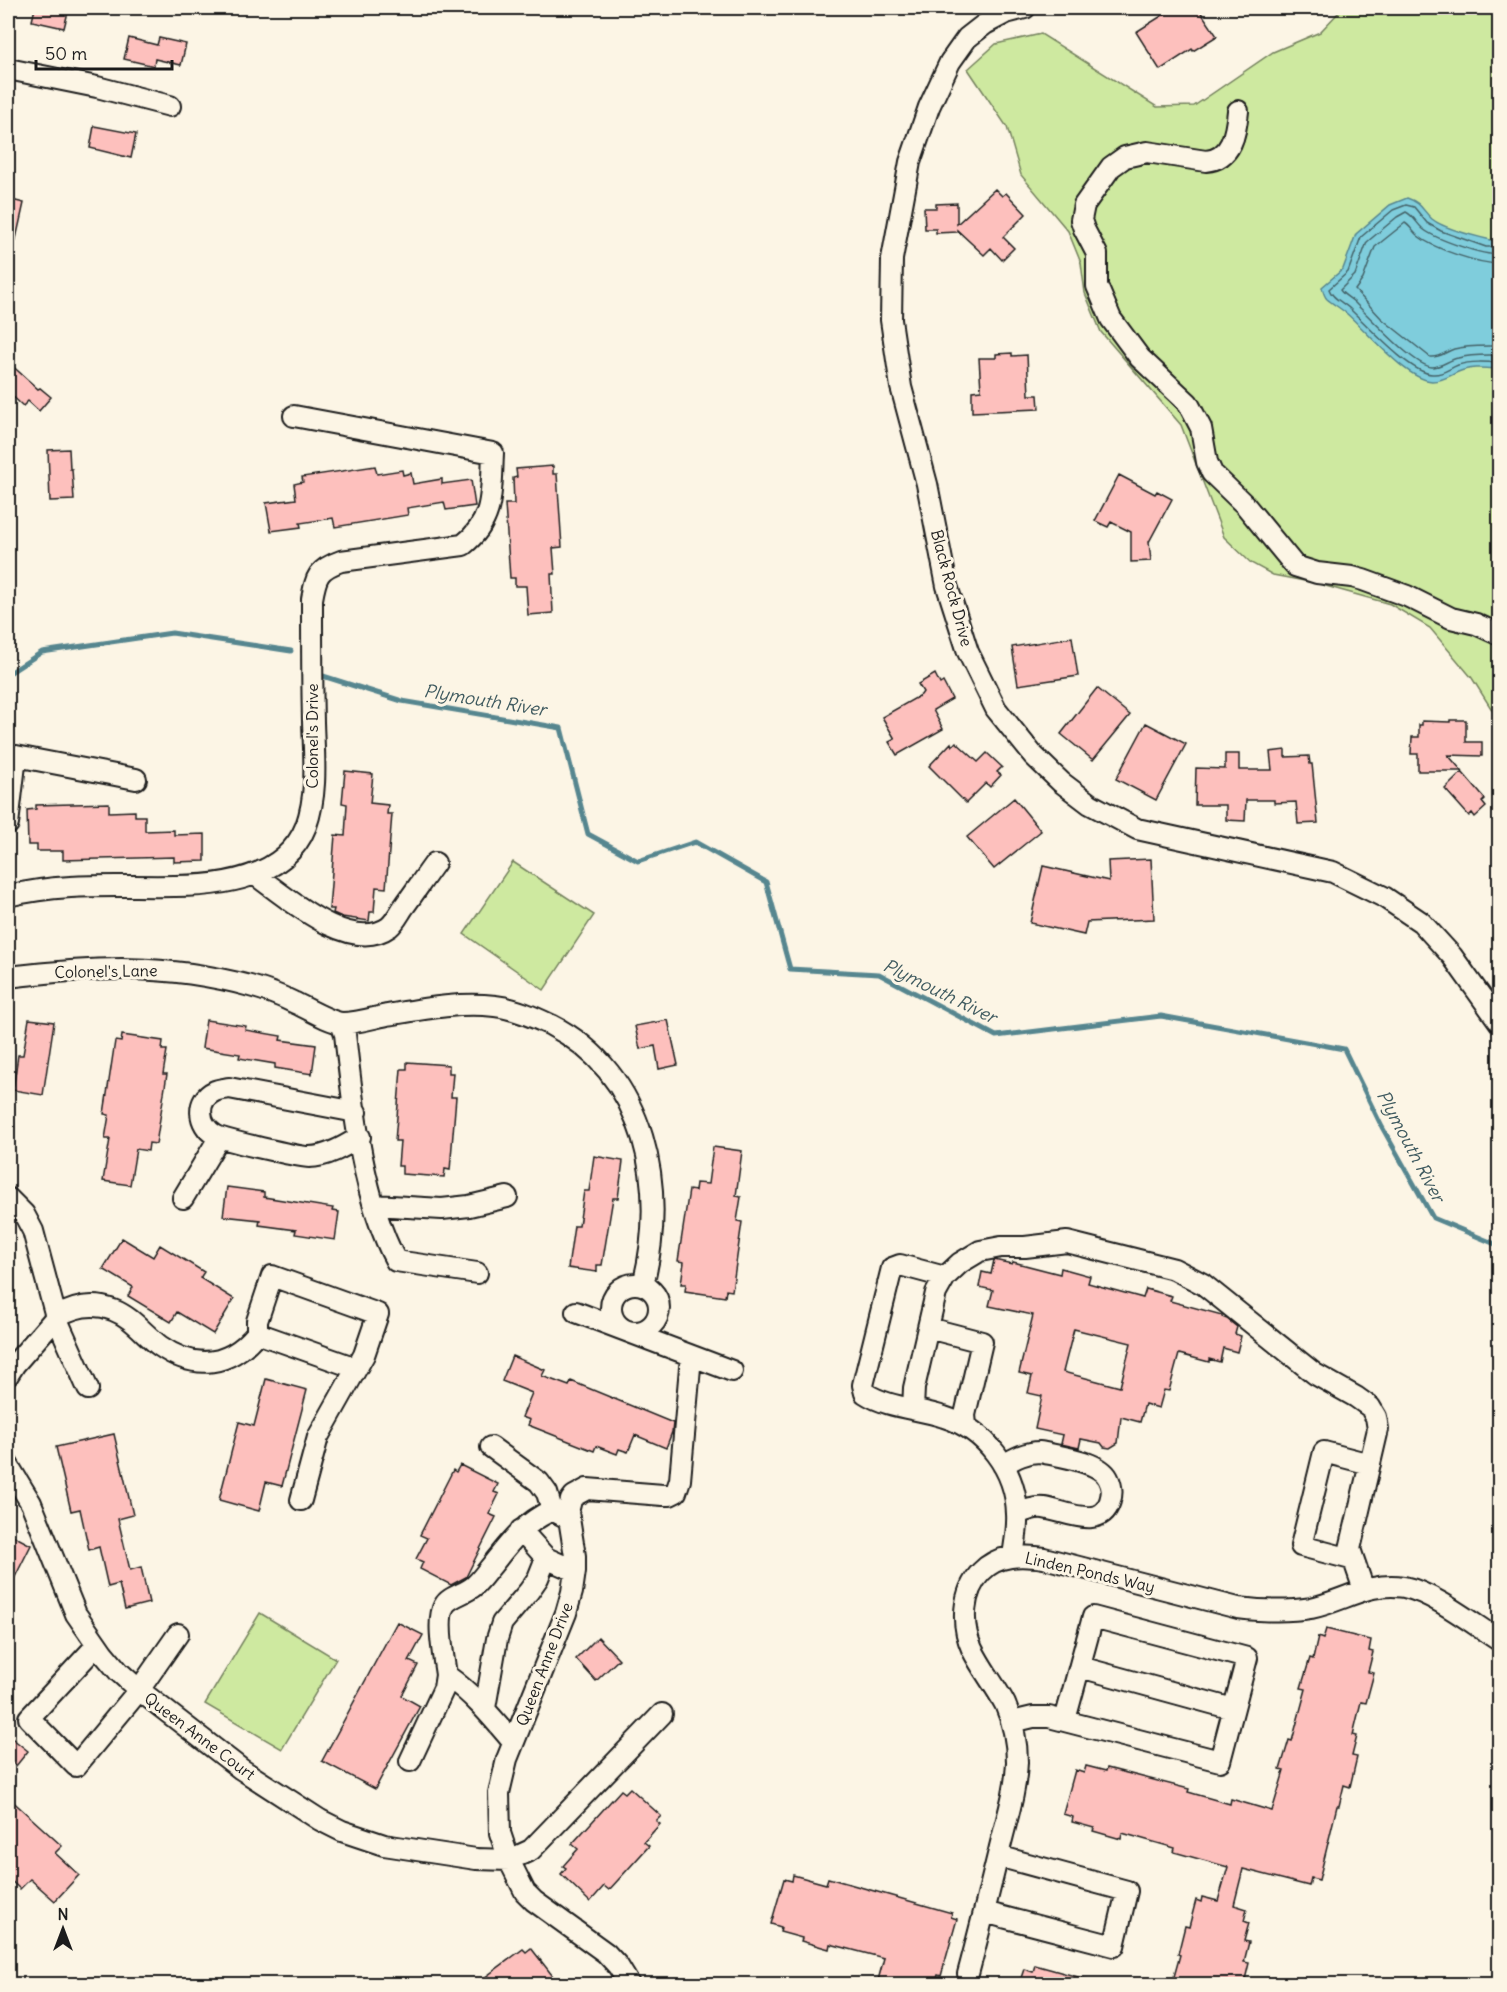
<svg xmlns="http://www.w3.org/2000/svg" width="1507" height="1992" font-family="Delius,sans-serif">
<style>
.green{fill:#cee9a0;stroke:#75825e;stroke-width:1.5}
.water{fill:#7fcddc;stroke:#57868f;stroke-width:1.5}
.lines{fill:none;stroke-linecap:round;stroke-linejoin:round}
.shore{stroke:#446369;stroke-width:1.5}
.stream{stroke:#57868f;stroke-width:5}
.building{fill:#fdc0bd;stroke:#1c1c1c;stroke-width:1.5;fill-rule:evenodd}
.minor-casing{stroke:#1c1c1c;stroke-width:24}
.minor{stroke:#fcf5e5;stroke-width:20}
.labels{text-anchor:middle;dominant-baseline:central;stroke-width:6;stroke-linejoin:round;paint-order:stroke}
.street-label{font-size:16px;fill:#1c1c1c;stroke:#fcf5e5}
.water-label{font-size:18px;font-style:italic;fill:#3f5a5f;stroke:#fcf5e5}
</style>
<rect width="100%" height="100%" fill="#fcf5e5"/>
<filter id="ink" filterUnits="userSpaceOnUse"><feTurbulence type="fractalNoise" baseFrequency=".0167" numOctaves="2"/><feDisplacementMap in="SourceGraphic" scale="12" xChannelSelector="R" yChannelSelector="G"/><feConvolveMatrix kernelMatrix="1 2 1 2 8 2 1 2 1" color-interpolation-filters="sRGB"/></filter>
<g filter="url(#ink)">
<path class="green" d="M1340 8H1499V721L1472 678 1430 628 1390 604 1315 583 1273 575 1251 563 1224 537 1181 425 1101 332 1085 293 1081 263 1068 231 1021 175 1007 127 968 69 996 44 1041 34 1157 107 1194 106 1273 52 1320 32 1340 11Z
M513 862 594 915 544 990 464 934Z
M260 1613 336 1659 282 1749 205 1704Z"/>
<path class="water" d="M1407 198C1422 203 1422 210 1432 219 1445 230 1483 238 1499 242V369C1486 368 1471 366 1458 372 1449 376 1443 381 1432 381 1406 380 1366 330 1346 313 1340 308 1333 304 1327 299 1324 296 1323 291 1322 287L1343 269 1356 234 1390 205Z"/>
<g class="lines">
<path class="shore" d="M1500 247H1486L1441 231 1427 223 1414 207 1406 205 1393 210 1361 237 1348 272 1329 289C1332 299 1345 303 1352 311 1368 326 1410 373 1432 374 1442 375 1448 369 1458 365 1471 361 1486 362 1500 363
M1500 255C1482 255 1437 240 1423 229 1416 223 1414 216 1406 212L1397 217 1367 242 1355 275 1340 290C1344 296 1352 299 1357 305 1371 318 1414 366 1432 367 1442 367 1448 360 1458 358 1472 354 1485 355 1500 355
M1500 264C1479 264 1434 249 1418 236 1413 232 1410 226 1405 223L1375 247 1363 279 1355 290 1382 319 1430 357C1440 358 1445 352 1454 349 1469 345 1484 346 1500 346"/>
<path class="stream" d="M8 674 42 652 172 633 291 651
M323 676 402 701 561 728 588 834 638 861 695 842 766 882 790 969 879 974 996 1036 1161 1016 1344 1049 1382 1127 1433 1218 1500 1246"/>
</g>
<path class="building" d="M35 8H69L64 28 32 21Z
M1174 8H1198L1217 36 1193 51 1192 49 1160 70 1136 32Z
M129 38 157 45 159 38 186 44 181 65 155 59 154 66 124 59Z
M94 126 136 134 131 158 90 148Z
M995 189 1002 196 1006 193 1026 214 1003 237 1014 248 1002 260 991 248 984 255 957 230V232L936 233V229H925L924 208H936V204L957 203V224Z
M8 199 24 203 14 248 8 247Z
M1012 353V356L1027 355 1029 395H1038L1039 409 972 412V391L981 390 979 358H996V354Z
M8 362 38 389 40 388 51 397 39 411 28 401 23 406 8 392Z
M69 449 70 469H72L74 500 50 501 48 450Z
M375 466 377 474 402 470 403 475 411 473 413 484 442 479V484L471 480 475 506 446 510 444 502 407 508 408 515 335 527 333 518 300 523 301 527 271 531 266 503 296 499 294 484 303 482 302 477Z
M553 466V474H557L562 547 553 548 555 574H551L553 613 528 615 526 586H515V578H510L505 504H514L513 478 517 477 516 469Z
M1119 475 1155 494 1157 491 1172 499 1149 542 1151 561 1131 562V532L1111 522 1108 527 1095 521Z
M1072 637 1078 676 1018 685 1012 647Z
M935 674 940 684 943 682 952 699 933 710 943 729 897 755 889 742 895 739 882 717 921 695 923 692 918 684Z
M1097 688 1130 715 1093 760 1061 734Z
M1450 720H1466V742H1482V756L1448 755 1462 771H1418V754H1411L1412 737H1419V725H1422V721L1450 722Z
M1146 723 1186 744 1156 800 1116 779Z
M956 742 978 762 987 753 1002 767 997 772 1001 775 990 787 986 783 966 803 929 766 951 743 952 746Z
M1285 750V757L1309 756 1310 764H1312L1318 823 1298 824 1296 802 1274 803V800H1246L1245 821 1226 820V805H1195L1196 768 1225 769V754H1239V770H1272L1270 752Z
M345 771 373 774 370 803 388 805 387 814H392L386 888 376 887 374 912H370L369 921 342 917 333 913 334 909H329L335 835 345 836 347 804 342 803Z
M1462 772 1485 799 1482 802 1486 807 1475 817 1472 813 1469 816 1445 789Z
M1014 798 1041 831 994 869 967 837Z
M109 803V812L135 811V816H145V831L174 830V835L205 834V861L174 862V857L63 860V851H37V845H28L27 810 36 809V805Z
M1151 859 1154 919 1087 922 1084 935 1030 923 1043 866 1109 881 1108 861Z
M29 1019 54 1022 43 1095 13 1090 18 1055H23Z
M206 1020 246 1026 245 1030 281 1036 280 1040 316 1045 312 1074 275 1068V1064L239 1058 240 1054 202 1048Z
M668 1020 678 1065 659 1069 655 1046 640 1049 635 1026Z
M122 1035 163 1041 162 1050H167L163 1074H167L156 1144 149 1143 148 1151 136 1149 130 1185 103 1181 110 1139H105L109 1115 104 1114 115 1041 121 1042Z
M407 1062 449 1065V1073H453L451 1097H456L450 1170 445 1169 444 1177 402 1174V1166H398L400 1141H395L401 1069H407Z
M713 1147 742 1151 736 1196 741 1197 737 1221 742 1222 732 1291 726 1290 725 1297 685 1291 686 1284H681L684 1262 678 1261 689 1190 695 1191 696 1183 708 1184Z
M594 1156 623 1161 618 1198H613L602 1265H597V1272L568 1268 574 1226H579L584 1191H589Z
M227 1187 264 1192V1197L333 1208 332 1211 339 1212 335 1240 295 1234 296 1230 259 1225 260 1220 223 1216Z
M122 1238 153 1257 160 1245 204 1272 200 1278 234 1299 213 1334 177 1312 171 1322 128 1296 133 1287 103 1269Z
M994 1260 1012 1264 1013 1262 1060 1274 1061 1268 1090 1276 1088 1283 1143 1298 1146 1289 1172 1296 1170 1301 1222 1315V1317L1227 1319 1237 1327 1235 1334 1241 1336 1237 1352 1223 1348 1220 1362 1209 1359V1362L1179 1354 1169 1391 1164 1390 1159 1408 1145 1404 1140 1422 1121 1417 1118 1443 1110 1448 1104 1447 1101 1443 1081 1439 1079 1448 1061 1444 1063 1435 1035 1429 1042 1396 1028 1393 1032 1376 1019 1373 1033 1315 989 1306 993 1290 979 1287 982 1272 991 1274ZM1074 1329 1131 1343 1120 1387 1063 1372Z
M512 1356 545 1370 542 1376 569 1386 571 1381 673 1423 672 1432 666 1448 635 1435 628 1452 619 1449 617 1454 596 1446 594 1451 528 1425 530 1420 522 1417 532 1393 502 1381Z
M266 1379 307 1390 282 1486 266 1482 259 1511 219 1500 239 1422 254 1426Z
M114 1434 133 1515 118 1519 130 1570 141 1567 149 1603 125 1609 119 1584 108 1587 99 1547 89 1550 80 1509 71 1511 56 1447Z
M460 1465 498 1484 494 1492 499 1494 489 1514 496 1517 466 1577 451 1585 420 1569 423 1562 416 1559 427 1538 420 1535 453 1470 456 1472Z
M8 1533 31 1545 8 1591Z
M397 1622 423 1635 409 1661 418 1665 402 1696 420 1706 375 1789 322 1761Z
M1326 1629 1371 1640 1369 1651 1373 1652 1368 1672 1374 1673 1366 1703 1361 1702 1353 1735 1357 1736 1352 1756 1357 1757 1350 1787 1344 1785 1339 1806H1337L1319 1880 1311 1878 1309 1886 1243 1869 1234 1905 1247 1909 1244 1921 1249 1923 1244 1941 1249 1942 1244 1962 1249 1963 1244 1984H1172L1180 1955 1178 1954 1185 1926 1189 1927 1196 1900 1201 1902 1202 1897 1218 1901 1228 1867 1174 1852 1175 1848 1122 1833 1121 1839 1093 1831 1094 1828 1072 1822 1073 1817 1063 1814 1075 1770 1084 1773 1086 1766 1106 1771 1107 1768 1189 1789 1188 1792 1230 1804 1231 1799 1272 1811 1284 1771 1280 1770 1289 1740 1292 1741 1306 1689 1301 1688 1310 1658 1313 1659 1318 1637 1323 1639Z
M598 1637 619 1659 596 1681 576 1659Z
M8 1735 28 1751 16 1766 8 1759Z
M630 1788 661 1816 656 1821 660 1824 644 1842 649 1846 609 1890 604 1886 590 1902 561 1874 566 1868 563 1866 578 1849 572 1844 621 1790 625 1793Z
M8 1797 62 1846 55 1853 79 1875 55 1901 30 1879 20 1889 8 1878Z
M793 1875 826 1884 828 1878 952 1913 951 1917 957 1919 941 1976 938 1975 935 1984H877L884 1958 830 1944 829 1949 801 1941 802 1938 780 1932 781 1927 771 1924 784 1879 792 1881Z
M531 1948 559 1984H476L523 1949 526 1952Z
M1035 1965 1089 1980 1088 1984H1019L1024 1969 1033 1972Z"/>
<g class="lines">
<defs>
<path id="minor" d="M1025 8 1006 13 985 24 967 38 950 62 929 107 910 162 892 259 891 320 901 387 927 484 947 586 968 652 996 709 1033 755 1061 782 1090 804 1137 829 1333 872 1384 897 1421 922 1452 956 1500 1023
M8 69 97 87 170 106
M1238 111C1236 132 1232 159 1206 161L1147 152 1125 157 1111 167 1084 205 1081 220 1084 229 1097 254V286L1111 319 1140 358 1188 403 1201 428 1207 462 1212 473 1245 505 1295 566 1317 573 1352 577 1363 580 1407 596 1451 618 1476 624 1500 635
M8 824 16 756 136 779
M254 874C285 896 350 955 389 927 395 922 399 914 403 908 414 893 424 878 435 863
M8 896C62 882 119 887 175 886 223 886 286 878 306 826 318 793 314 756 313 722 312 681 312 640 312 599 316 576 318 569 341 561L463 545C495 520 491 491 493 453L294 416
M8 977C94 967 165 963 250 986 265 990 279 995 293 1002 305 1007 329 1022 342 1023 357 1023 373 1018 387 1015 423 1009 458 1002 495 1006 514 1008 534 1017 551 1025 647 1074 668 1189 643 1285
M341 1023 345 1034C353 1105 362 1198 396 1261L477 1273
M356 1112 229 1088C225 1089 219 1089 215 1091 195 1100 198 1125 215 1135 222 1140 299 1157 309 1157 327 1157 345 1146 360 1137
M8 1198 24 1214 33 1231 56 1317C73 1307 93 1302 113 1310 132 1317 144 1334 160 1346 196 1371 230 1366 257 1333
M183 1198 219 1138
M374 1205 442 1209 469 1206 507 1197
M945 1277 900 1265 892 1268 863 1385 865 1393C888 1408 918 1408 944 1417 986 1430 1016 1470 1017 1514 1018 1528 1015 1542 1013 1556
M611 1308a24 24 0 1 1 48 0a24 24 0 1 1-48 0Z
M576 1312 732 1371
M928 1328 982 1342 965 1415 966 1425
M257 1333V1321L272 1276 378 1314 364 1355 318 1437 301 1500
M257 1333 356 1368
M8 1375 15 1364 56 1317 88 1389
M913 1409 914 1388 936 1293 945 1277 960 1263 980 1251 1001 1247H1025L1067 1242 1174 1269 1203 1284 1315 1374 1356 1397 1370 1407 1376 1417 1378 1429 1350 1549 1364 1590
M491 1447 539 1482 547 1493 552 1510
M8 1465 31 1503 76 1614 103 1653 119 1672 139 1690 241 1769 320 1820 342 1831 384 1845 476 1859 509 1860 531 1850 662 1714
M1003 1465C1015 1458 1026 1452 1040 1452 1058 1456 1099 1461 1108 1478 1112 1486 1113 1492 1110 1501 1101 1531 1065 1511 1044 1508 1034 1507 1027 1510 1018 1514
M521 1530 546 1558 575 1571
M1351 1559 1301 1546 1324 1452 1370 1464
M97 1645 29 1718 76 1766 139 1690 178 1634
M1080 1667 1233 1709
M485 1708 497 1639 502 1623 529 1591 538 1578 546 1558
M1012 1722 1033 1717H1049L1220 1761 1247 1658 1093 1617 1065 1720
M513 1742C492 1717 473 1694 446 1675 444 1659 436 1621 444 1606 449 1596 465 1594 474 1586 481 1580 486 1572 492 1565 511 1541 524 1523 552 1510L569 1519
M410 1761 444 1688 446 1675
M984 1912 1114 1946 1127 1891 998 1856
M968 1974C979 1933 989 1892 999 1851 1006 1821 1016 1792 1017 1762 1017 1742 1013 1722 1005 1704 995 1685 981 1668 972 1649 961 1625 962 1592 981 1572 998 1554 1021 1555 1044 1558L1238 1608C1262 1611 1287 1612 1311 1608 1344 1601 1370 1581 1404 1587 1434 1593 1473 1624 1500 1641
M629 1984 618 1966 606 1953 534 1901 525 1892 509 1860 500 1833 499 1793 507 1759 566 1613 572 1592 575 1571V1556L568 1512 571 1500 574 1496 587 1489 663 1495H670L676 1492 680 1480 691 1356"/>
</defs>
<use href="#minor" class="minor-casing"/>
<use href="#minor" class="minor"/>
</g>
</g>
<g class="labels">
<g class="street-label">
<text transform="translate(952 588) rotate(75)">Black Rock Drive</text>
<text transform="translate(312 736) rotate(-90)">Colonel's Drive</text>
<text transform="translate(106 971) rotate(-1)">Colonel's Lane</text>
<text transform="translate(1090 1572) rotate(13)">Linden Ponds Way</text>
<text transform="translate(544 1664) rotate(-69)">Queen Anne Drive</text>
<text transform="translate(200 1736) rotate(37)">Queen Anne Court</text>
</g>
<g class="water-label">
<text transform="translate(485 700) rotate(9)">Plymouth River</text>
<text transform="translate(940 991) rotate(26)">Plymouth River</text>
<text transform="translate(1411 1146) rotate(62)">Plymouth River</text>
</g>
</g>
<rect width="1507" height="1992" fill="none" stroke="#fcf5e5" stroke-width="30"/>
<rect x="15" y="15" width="1477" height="1962" fill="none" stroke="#1c1c1c" stroke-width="2" filter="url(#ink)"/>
<g transform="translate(63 1929)" stroke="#fcf5e5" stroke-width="4.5" paint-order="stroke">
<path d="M0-4.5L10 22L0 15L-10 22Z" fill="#1c1c1c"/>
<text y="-9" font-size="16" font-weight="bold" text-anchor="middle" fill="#1c1c1c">N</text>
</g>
<path d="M36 60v9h136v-9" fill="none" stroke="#1c1c1c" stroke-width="3"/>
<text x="45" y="60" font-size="18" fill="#1c1c1c" stroke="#fcf5e5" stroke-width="4.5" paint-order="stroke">50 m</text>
</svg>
